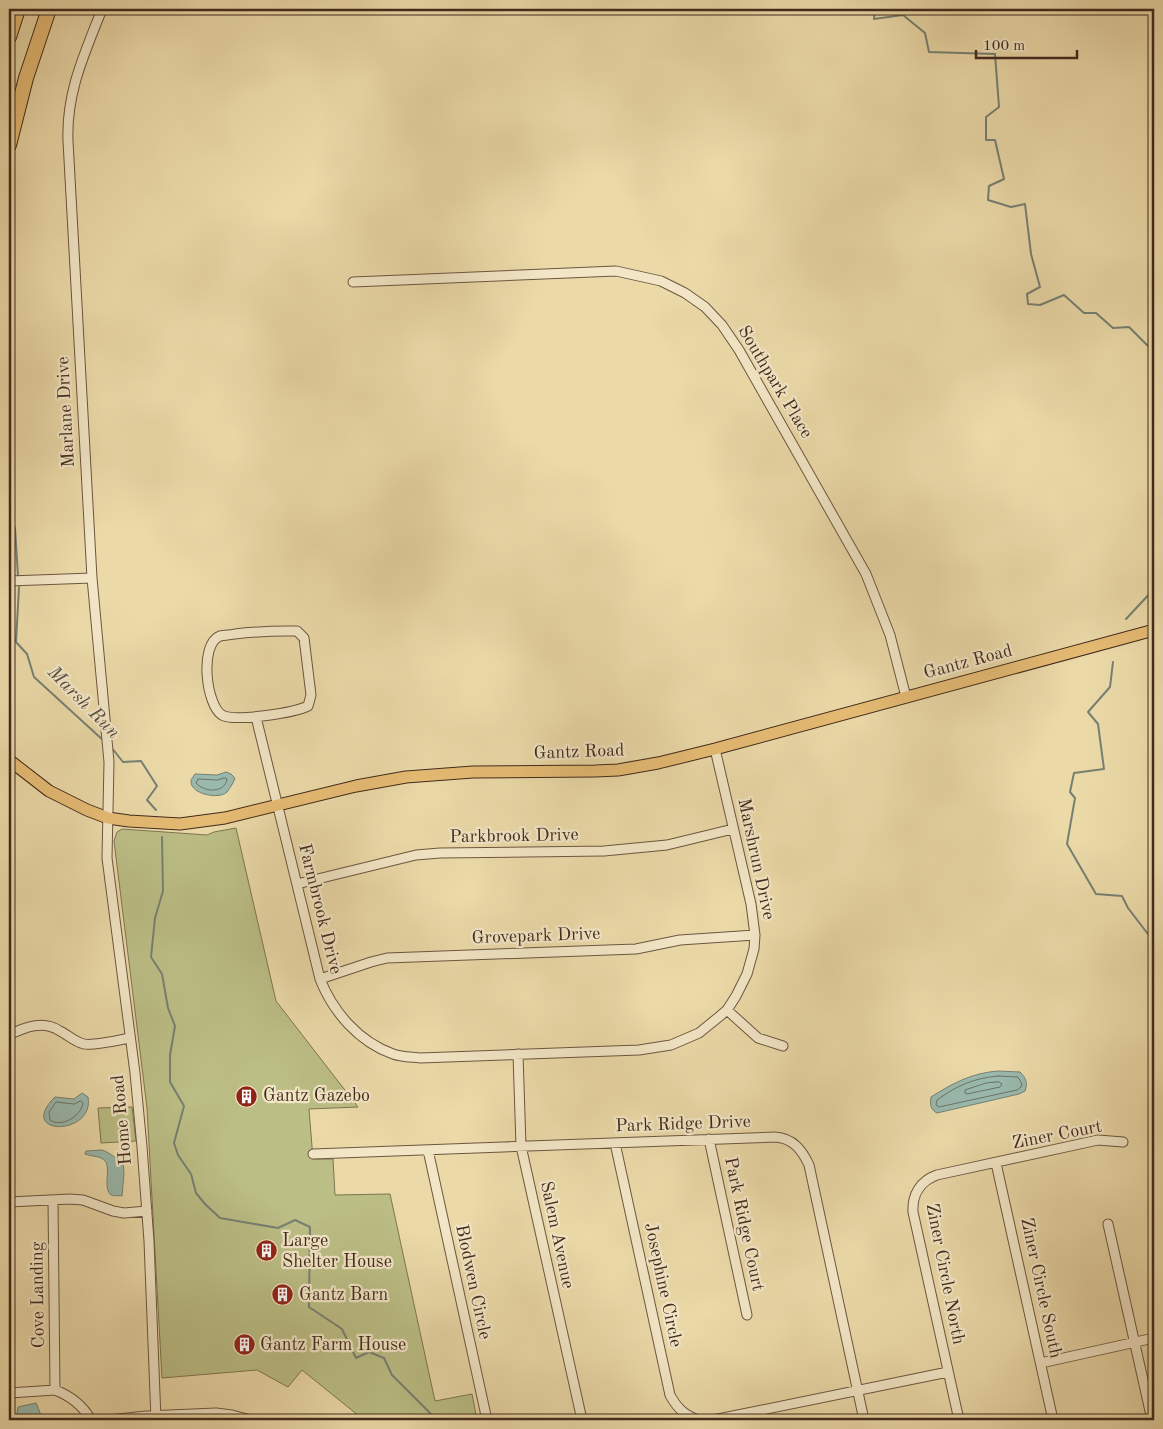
<svg xmlns="http://www.w3.org/2000/svg" width="1163" height="1429" font-family="'Old Standard TT',serif">
<style>
.green{fill:#bbbe85;stroke:#7e7451}
.water{fill:#99b9ad;stroke:#768073}
.lines{fill:none;stroke-linecap:round;stroke-linejoin:round}
.shore{stroke:#6d7265;stroke-width:1}
.stream{stroke:#768073;stroke-width:2}
.minor-casing{stroke:#6c5640;stroke-width:11}
.major-casing{stroke:#412a1d;stroke-width:13}
.highway-casing{stroke:#412a1d;stroke-width:16}
.minor{stroke:#f2e6c6;stroke-width:9}
.major{stroke:#e6bc74;stroke-width:11}
.highway{stroke:#e6bc74;stroke-width:14}
.labels{text-anchor:middle;dominant-baseline:central;stroke-width:4.5;stroke-linejoin:round;paint-order:stroke}
.street-label{font-size:18px;fill:#412a1d;stroke:#f2e6c6}
.poi-label{font-size:18px;fill:#412a1d;stroke:#f2e6c6;text-anchor:start}
.water-label{font-size:19px;font-style:italic;fill:#574e41;stroke:#f2e6c6}
</style>
<rect width="100%" height="100%" fill="#ebd9a8"/>
<filter id="stains"><feTurbulence type="fractalNoise" baseFrequency=".004" numOctaves="4"/><feColorMatrix values="0 0 0 0 .2 0 0 0 0 .09 0 0 0 0 .02 0 0 0 .5 -.17"/></filter>
<radialGradient id="worn" r=".72"><stop offset=".6" stop-color="#630" stop-opacity="0"/><stop offset="1" stop-color="#630" stop-opacity=".3"/></radialGradient>
<path class="green" d="M236 828 276 1001 358 1107 309 1109 313 1159H333L335 1195 390 1194 435 1401 472 1394 477 1420H364L302 1370 288 1387 257 1370 162 1378 147 1108 114 841 117 832 122 829 207 835 214 832Z
M132 1107 136 1141 101 1143 98 1108Z"/>
<path class="water" d="M226 772 231 774 235 778C234 782 230 788 227 792 220 799 198 795 193 787 191 785 191 782 191 780L195 774 217 775Z
M998 1071 1020 1072C1026 1078 1028 1083 1025 1091L1019 1094 937 1113C930 1109 930 1105 931 1097 953 1083 972 1073 998 1071Z
M82 1093 88 1097C95 1137 15 1136 55 1097L74 1099Z
M102 1150C111 1153 116 1159 123 1163L124 1173 122 1196C118 1195 113 1197 110 1194 102 1185 114 1163 101 1158 97 1156 90 1156 85 1154L86 1151Z
M36 1403 43 1420H16L18 1407Z"/>
<g class="lines">
<path class="shore" d="M225 778 227 779C225 793 205 793 196 783L198 779 217 780Z
M998 1076 1018 1077 1022 1084 1021 1087 1017 1090 939 1107 936 1105 937 1100C956 1086 974 1078 998 1076Z
M999 1082 1002 1084 1000 1087 967 1094 965 1093V1090L986 1083Z
M81 1101 83 1103C81 1116 62 1128 50 1120L49 1112 56 1102 74 1104Z"/>
<path class="stream" d="M875 9 874 19 903 15 925 33 929 52 995 54 999 107 986 117V140H995L1004 179 989 186 988 200 1011 207 1025 204 1031 254 1040 287 1027 294 1028 304 1040 305 1064 295 1084 313H1096L1113 328 1129 327 1154 352
M1154 510 1149 529 1154 538
M9 513 15 528 18 576
M19 587 16 642 27 654 34 677 104 741
M1126 619 1154 589
M1113 662 1110 687 1088 712 1098 724 1104 769 1074 773 1070 792 1075 798 1067 844 1096 894 1122 896 1128 908 1151 938 1154 937
M111 747 123 762 141 761 157 786 147 800 156 810
M162 837 163 891 155 918 151 957 162 974 168 1008 175 1026 170 1055V1082L184 1106 174 1143 178 1155 191 1174 196 1193 205 1204 220 1218 278 1228 295 1220 310 1227 309 1307 342 1329 356 1358 369 1352 384 1358 392 1375 431 1414V1420"/>
<defs>
<path id="minor" d="M102 9C85 53 66 92 68 141L92 578 109 762 107 858 135 1073 142 1147 149 1241 156 1420
M353 282 616 271 661 281 685 293 705 307 722 325 739 350 866 574 890 635 906 697
M9 581 92 578
M288 631H297L304 638 311 695 308 706C294 713 234 722 222 715 206 705 199 644 220 636 225 635 231 635 235 634 253 632 271 631 288 631Z
M256 717 320 979C333 1012 359 1042 393 1054 401 1057 412 1057 420 1058L639 1050 671 1045 699 1033 720 1016 727 1010 736 996 747 974 754 949 755 935 751 904 715 749
M297 884 416 855 440 853 604 851 667 845 733 829
M320 979 371 962 387 958 636 949 680 940 755 935
M727 1010 758 1038 783 1046
M9 1035C25 1027 43 1020 60 1031 68 1035 75 1042 84 1044 93 1046 119 1040 130 1038
M518 1054 521 1146 582 1420
M709 1139 747 1315
M615 1143 670 1395C677 1408 685 1416 699 1420
M428 1150 487 1420
M313 1154 775 1137C793 1138 802 1150 809 1165L864 1420
M996 1163 1053 1420
M53 1200 55 1390
M9 1202 70 1199 83 1200 113 1211 124 1213 147 1211
M1108 1224 1152 1420
M1041 1363 1154 1338
M9 1393 55 1390C71 1396 83 1406 91 1420
M109 1420 146 1416 216 1413 232 1415 251 1420
M287 1420H292
M713 1420 948 1372
M959 1420 913 1212C912 1195 920 1181 937 1175L1098 1140 1123 1142"/>
<path id="major" d="M9 760 49 791 87 810 108 818 129 821 180 824 225 818 356 786 406 777 473 772 595 771 618 770 658 763 715 749 1154 630"/>
<path id="highway" d="M9 37 18 9
M9 145 26 78 49 9"/>
</defs>
<use href="#minor" class="minor-casing"/>
<use href="#major" class="major-casing"/>
<use href="#highway" class="highway-casing"/>
<use href="#minor" class="minor"/>
<use href="#major" class="major"/>
<use href="#highway" class="highway"/>
</g>
<defs>
<symbol id="building-disc" viewBox="-11 -11 22 22"><circle r="9.5" fill="#8f2418" stroke="#f2e6c6"/><path d="M-4-6H4V6H1V3H-1V6H-4ZM-2.5-4.3h1.7v1.8h-1.7ZM.8-4.3h1.7v1.8H.8ZM-2.5-1h1.7V.8h-1.7ZM.8-1h1.7V.8H.8Z" fill="#fff"/></symbol>
</defs>
<g fill-rule="evenodd">
<use href="#building-disc" x="234" y="1084" width="25" height="25"/>
<use href="#building-disc" x="254" y="1238" width="25" height="25"/>
<use href="#building-disc" x="270" y="1282" width="25" height="25"/>
<use href="#building-disc" x="232" y="1332" width="25" height="25"/>
</g>
<g class="labels">
<g class="street-label">
<text transform="translate(775 382) rotate(59)">Southpark Place</text>
<text transform="translate(66 412) rotate(-93)">Marlane Drive</text>
<text transform="translate(968 662) rotate(-15)">Gantz Road</text>
<text transform="translate(579 752) rotate(-2)">Gantz Road</text>
<text transform="translate(514 836) rotate(-1)">Parkbrook Drive</text>
<text transform="translate(756 859) rotate(78)">Marshrun Drive</text>
<text transform="translate(320 909) rotate(76)">Farmbrook Drive</text>
<text transform="translate(536 936) rotate(-2)">Grovepark Drive</text>
<text transform="translate(122 1120) rotate(-95)">Home Road</text>
<text transform="translate(683 1124) rotate(-2)">Park Ridge Drive</text>
<text transform="translate(1057 1135) rotate(-11)">Ziner Court</text>
<text transform="translate(744 1224) rotate(78)">Park Ridge Court</text>
<text transform="translate(557 1235) rotate(78)">Salem Avenue</text>
<text transform="translate(945 1274) rotate(79)">Ziner Circle North</text>
<text transform="translate(473 1282) rotate(78)">Blodwen Circle</text>
<text transform="translate(663 1285) rotate(78)">Josephine Circle</text>
<text transform="translate(1041 1288) rotate(78)">Ziner Circle South</text>
<text transform="translate(38 1295) rotate(-91)">Cove Landing</text>
</g>
<g class="poi-label">
<text x="263" y="1096">Gantz Gazebo</text>
<text x="282" y="1241">Large<tspan x="282" dy="21">Shelter House</tspan></text>
<text x="299" y="1295">Gantz Barn</text>
<text x="260" y="1345">Gantz Farm House</text>
</g>
<g class="water-label">
<text transform="translate(83 703) rotate(45)">Marsh Run</text>
</g>
</g>
<rect width="1163" height="1429" fill="none" stroke="#ebd9a8" stroke-width="30"/>
<rect x="10" y="10" width="1143" height="1409" fill="none" stroke="#412a1d" stroke-width="2.5"/>
<rect x="15" y="15" width="1133" height="1399" fill="none" stroke="#412a1d"/>
<path d="M976 50v8h101v-8" fill="none" stroke="#412a1d" stroke-width="2.5"/>
<text x="983" y="50" font-size="15" fill="#412a1d" stroke="#f2e6c6" stroke-width="4" paint-order="stroke">100 m</text>
<rect width="100%" height="100%" filter="url(#stains)"/>
<rect width="100%" height="100%" fill="url(#worn)"/>
</svg>
